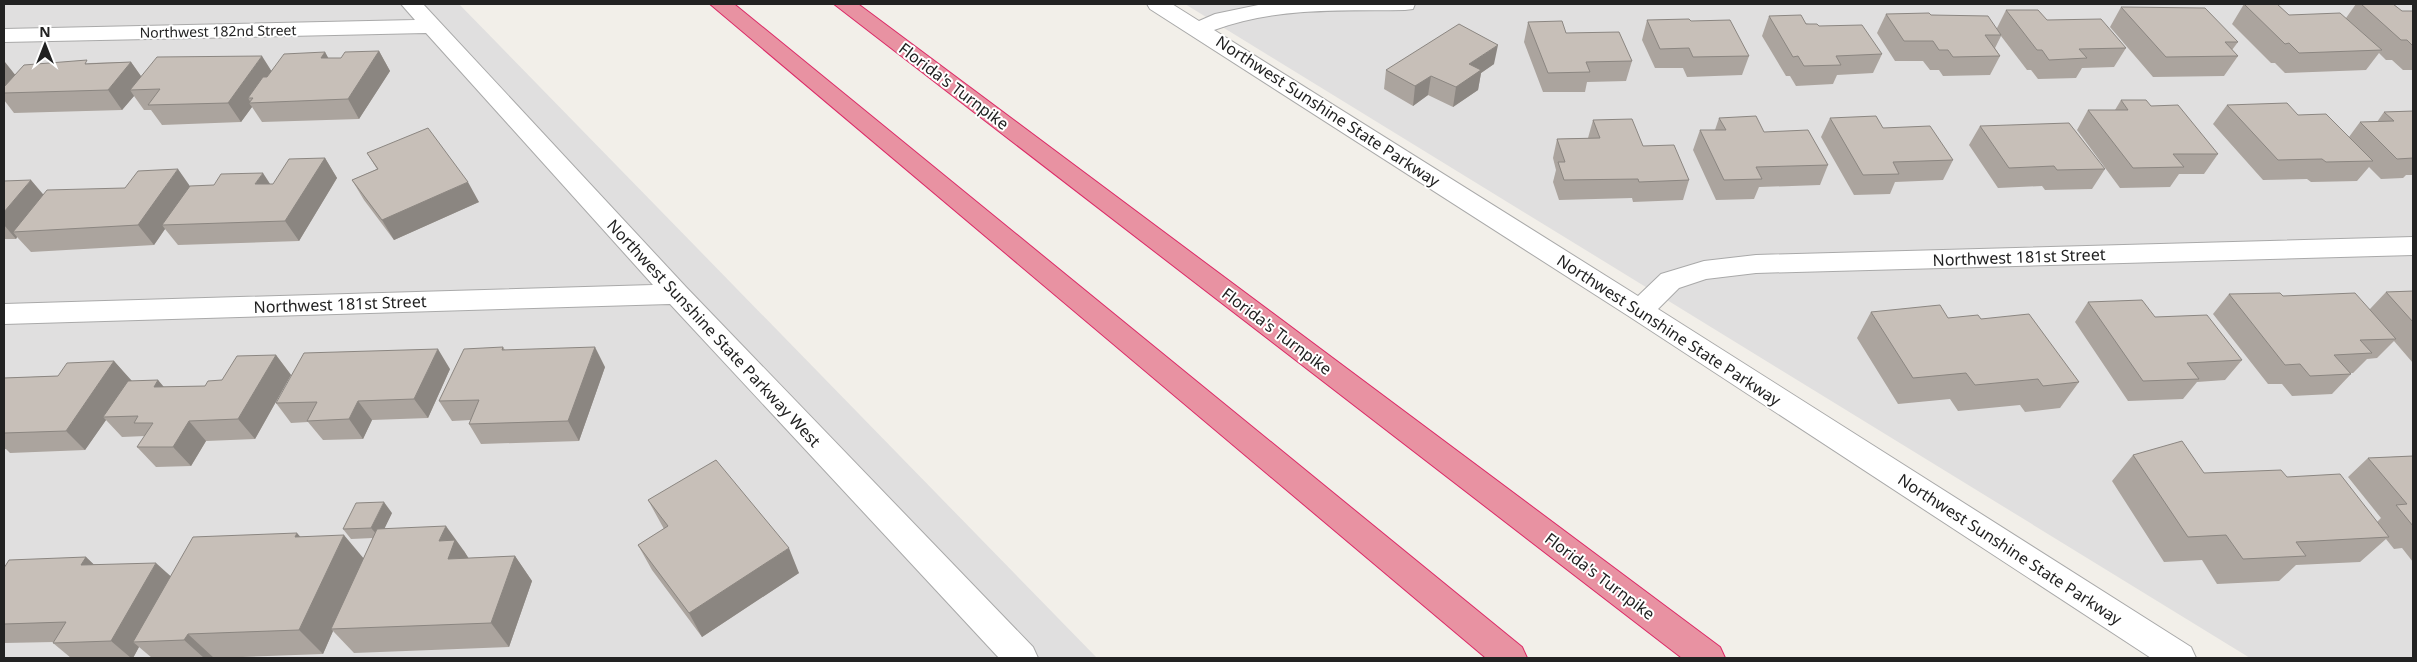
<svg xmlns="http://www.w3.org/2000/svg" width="2417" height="662" font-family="'Noto Sans',sans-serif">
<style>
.residential{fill:#e0dfdf}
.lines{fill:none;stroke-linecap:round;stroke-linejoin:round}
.minor-casing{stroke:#a9a9a9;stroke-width:2}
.highway-casing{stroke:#dc2a67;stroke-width:2}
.minor{fill:#fff;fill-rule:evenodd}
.highway{fill:#e892a2;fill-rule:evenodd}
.wall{fill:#aba49e}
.shaded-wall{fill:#8b8681}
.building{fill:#c7bfb8;stroke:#8b8681}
.labels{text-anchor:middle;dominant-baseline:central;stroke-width:4;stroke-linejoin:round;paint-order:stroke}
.far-street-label{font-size:14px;fill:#222;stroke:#fff}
.street-label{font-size:16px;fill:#222;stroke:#fff}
</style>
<rect width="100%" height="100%" fill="#f2efe9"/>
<path class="residential" d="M4 4H459L1097 658H4Z
M1185 4H2413V658H2250Z"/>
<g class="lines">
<defs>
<path id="minor" d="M401 4H423L686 287 1033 647 1038 658H999L670 304 4 324V304L653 285 426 33 4 42V29L415 20Z
M1147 4H1172L1199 21 1215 14 1263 4H1415L1413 9 1405 10C1341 11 1275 7 1214 30L1638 296 1661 274 1704 261 1756 255 2413 237V255L1756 273 1706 279 1679 288 1658 309 2191 647 2196 658H2151L1630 317 1150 9Z"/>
<path id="highway" d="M710 4H734L1522 647 1527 658H1486Z
M834 4H858L1720 647 1725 658H1682Z"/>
</defs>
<use href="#minor" class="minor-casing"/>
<use href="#highway" class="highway-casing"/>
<use href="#minor" class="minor"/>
<use href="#highway" class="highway"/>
</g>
<path class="wall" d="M2244 4 2289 15 2346 18 2356 4H2393L2402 11H2413V70H2403L2392 60H2386L2379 53 2366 70 2285 73 2275 63H2271L2232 24Z
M2121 7 2238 42 2232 50 2238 56 2224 76 2153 77 2110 27Z
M2006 10 2047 20 2126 48 2114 67 2082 68 2076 78 2038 79 2031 70H2027L2001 36 1995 48 2000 56 1990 75 1943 76 1939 70H1930L1923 61H1895L1877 33 1886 14 1931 15 1997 28Z
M1769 16 1819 26 1882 54 1873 73 1837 75 1833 84 1796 86 1790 76H1786L1762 36Z
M1647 20 1691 21 1749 56 1742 75 1687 77 1683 68H1655L1642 40Z
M1528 22 1566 33 1632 61 1626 81 1587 82 1585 92H1543L1524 42Z
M379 51 390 71 359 119 262 122 252 107 241 122 162 125 151 110H144L134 96 122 110 14 113 4 100V62L15 75 90 63 131 62 141 76 271 71 325 52 328 58H341Z
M1494 64 1481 73 1478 90 1453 107 1428 95 1413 106 1384 89 1386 70Z
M2121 100 2218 154 2204 174H2179L2170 187 2120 188 2077 130 2088 110H2115Z
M2227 105 2298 115 2349 137 2360 122H2377L2384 112 2413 111V175H2406L2403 178 2381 179 2369 167 2357 181 2311 182 2307 179 2263 180 2213 124Z
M1719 118 1764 132 1828 165 1820 185 1759 187 1754 199 1716 200 1693 150 1700 130H1715Z
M1830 118 1883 128 1953 160 1943 180 1895 182 1890 194 1854 195 1821 137Z
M1593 120 1643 146 1689 180 1683 200 1633 202 1632 198 1559 200 1553 182 1556 170 1553 158 1557 139 1588 138Z
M1980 126 2105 169 2092 189 2045 190 2042 186 1998 188 1969 145Z
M367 153 479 202 394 240 364 200 352 180 377 169Z
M325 158 337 178 299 241 178 245 165 229 154 245 31 252 17 237 16 239H4V181L43 195 190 186 273 184Z
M2413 291V363L2394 341 2377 358 2367 359 2353 373H2350L2351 374 2332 394 2292 396 2282 384H2268L2213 314 2229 294 2283 296 2370 309 2386 292Z
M2088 302 2155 317 2242 360 2225 380 2197 382 2183 399 2128 401 2075 322Z
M1871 312 1948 318 1981 319 2079 382 2060 408 2025 412 2020 405 1958 411 1950 399 1898 404 1857 338Z
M503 347 505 350 605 367 579 441 481 444 469 424 471 420 452 421 439 401Z
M276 355 291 375 255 439 206 441 191 466 156 467 137 447 145 436 122 437 106 420 85 450 10 453 6 449H4V378L58 376 114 361 131 381 158 380 163 387 205 386 222 380Z
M450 369 428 418 372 420 363 439 323 440 308 422 291 423 276 403Z
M2133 455 2204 473 2287 477 2377 522 2381 518 2348 477 2368 458 2413 456V562L2402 548 2394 549 2386 539 2360 562 2296 565 2279 581 2217 584 2202 560 2164 562 2112 481Z
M648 500 799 573 702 637 652 570 638 545 664 529Z
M392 513 384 528 464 551 468 558 515 556 532 581 509 647 354 653 333 631 323 654 215 658H152L139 647 133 658H71L53 643 54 642 4 643V568L86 557 93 564 171 576 301 537 363 559 373 538 351 539 343 529Z"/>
<path class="shaded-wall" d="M1498 45 1494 64 1481 73 1478 90 1453 107 1456 87 1469 64Z
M379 51 390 71 359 119 348 99Z
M325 52 336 72 321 58Z
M262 56 274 75 253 98H248L251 103H249L252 107 241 122 228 103Z
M5 62 20 81 4 93V63Z
M131 62 145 82 130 90 134 96 122 110 108 90Z
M1431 76 1428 95 1413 106 1415 86Z
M325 158 337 178 299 241 285 221Z
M178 169 192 189 162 225 165 229 154 245 138 225Z
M263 173 276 193 255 184Z
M31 180 48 200 13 232 17 237 16 239 4 225V212Z
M468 182 479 202 394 240 382 220Z
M595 347 605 367 579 441 568 421Z
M438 349 450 369 428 418 414 399Z
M276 355 291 375 255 439 238 419Z
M114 361 132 381 103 417 106 420 85 450 66 431Z
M158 380 175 400 154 387Z
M358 401 372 420 363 439 349 419Z
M189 421 206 441 191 466 173 447Z
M384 502 392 513 380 538 371 528Z
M446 526 464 551 473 565 448 559 439 541Z
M297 533 319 558 295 537Z
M344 535 365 560 331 629 333 631 323 654 299 630Z
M789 548 799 573 702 637 689 613Z
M515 556 532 581 509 647 491 623Z
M86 557 106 576 81 565Z
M156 563 176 581 133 642 139 647 133 658H131L111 641Z
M188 634 214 658H204L184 640Z"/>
<path class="building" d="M2244 4H2277L2289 15 2340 13 2382 50 2299 53 2289 43 2285 44Z
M2361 4H2393L2402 11H2413V46L2407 40H2401Z
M2121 7 2205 8 2238 42H2225L2238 56 2166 57Z
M2006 10H2038L2047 20 2101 19 2126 48 2079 49 2087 58 2049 60 2042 50H2037Z
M1929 13 1931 15 1988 16 2001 35H1985L2000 56 1953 57 1948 50H1939L1933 41H1904L1886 14Z
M1801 15 1806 24H1817L1819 26 1862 25 1882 54 1836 56 1841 65 1804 66 1798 56 1793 57 1769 16Z
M1689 19 1691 21 1730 20 1749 56 1693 57 1689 48 1660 49 1647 20Z
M1562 21 1566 33 1619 32 1632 61 1586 62 1590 72 1548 73 1528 22Z
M1459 24 1498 45 1469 64 1481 70 1456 87 1431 76 1415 86 1386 70Z
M379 51 348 99 249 103 253 98H248L263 77H267L284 54 325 52 321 58H341L345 52Z
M262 56 228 103 148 105 160 89 130 90 157 57Z
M87 60 85 64 131 62 108 90 4 93V87L24 65Z
M2121 100H2146L2151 106 2178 105 2218 154H2173L2184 167 2133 168 2088 110H2128Z
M2287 103 2298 115 2326 114 2373 161 2326 162 2322 159 2278 160 2227 105Z
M2413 111V158L2397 159 2360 122 2394 121 2384 112Z
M1756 116 1764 132 1808 130 1828 165 1756 167 1762 179 1724 180 1700 130H1726L1719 118Z
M1876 116 1883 128 1930 126 1953 160 1893 162 1899 174 1863 175 1830 118Z
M1632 119 1643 146 1674 145 1689 180 1639 182 1638 179 1564 180 1558 162H1565L1557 139 1600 138 1593 120Z
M2069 123 2105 169 2057 170 2054 166 2009 168 1980 126Z
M428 128 468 182 382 220 352 180 378 169 367 153Z
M325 158 285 221 162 225 190 186 214 185 221 174 263 173 255 184H273L289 159Z
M178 169 138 225 13 232 47 190 125 188 138 171Z
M31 180 4 212V181Z
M2413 291V322L2386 292Z
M2280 293 2283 296 2355 293 2396 339 2360 340 2372 353 2334 355 2351 374 2310 376 2300 364 2285 365 2229 294Z
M2142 300 2155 317 2207 315 2242 360 2187 363 2199 379 2143 381 2088 302Z
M1940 305 1948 318 1978 315 1981 319 2029 314 2079 382 2043 386 2038 379 1975 385 1966 373 1913 378 1871 312Z
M503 347 502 350 595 347 568 421 469 424 479 400 439 401 464 349Z
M438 349 414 399 358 401 349 419 307 421 317 402 276 403 304 353Z
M276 355 238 419 189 421 173 447H137L153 423H134L138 416 103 417 128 381 158 380 154 387 205 386 208 381 222 380 237 356Z
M114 361 66 431 4 433V378L58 376 67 363Z
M2182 441 2204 473 2281 470 2287 477 2340 474 2389 537 2296 542 2306 556 2243 559 2226 535 2188 537 2133 455Z
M2413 456V526L2396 505 2407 504 2368 458Z
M716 460 789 548 689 613 638 545 668 526 648 500Z
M384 502 371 528 343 529 356 503Z
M446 526 439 541 455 540 448 559 515 556 491 623 331 629 377 529Z
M297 533 295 537 344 535 299 630 188 634 184 640 133 642 193 537Z
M86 557 81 565 156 563 111 641 53 643 66 622 4 624V568L9 560Z"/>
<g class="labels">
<g class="far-street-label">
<text transform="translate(218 31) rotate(-1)">Northwest 182nd Street</text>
</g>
<g class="street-label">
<text transform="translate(954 86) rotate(37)">Florida's Turnpike</text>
<text transform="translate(1328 111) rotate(33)">Northwest Sunshine State Parkway</text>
<text transform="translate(2019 257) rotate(-2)">Northwest 181st Street</text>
<text transform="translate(340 304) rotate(-2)">Northwest 181st Street</text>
<text transform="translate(1669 330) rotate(33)">Northwest Sunshine State Parkway</text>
<text transform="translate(1277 331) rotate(37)">Florida's Turnpike</text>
<text transform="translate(714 333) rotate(47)">Northwest Sunshine State Parkway West</text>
<text transform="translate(2010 549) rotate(33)">Northwest Sunshine State Parkway</text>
<text transform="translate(1600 576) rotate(37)">Florida's Turnpike</text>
</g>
</g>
<rect width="2417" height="662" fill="none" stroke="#222222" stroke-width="10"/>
<g transform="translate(45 45)" stroke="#ffffff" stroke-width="4" paint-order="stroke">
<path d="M0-4L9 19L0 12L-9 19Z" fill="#222222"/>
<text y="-8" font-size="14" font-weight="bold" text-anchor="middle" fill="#222222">N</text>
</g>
</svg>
